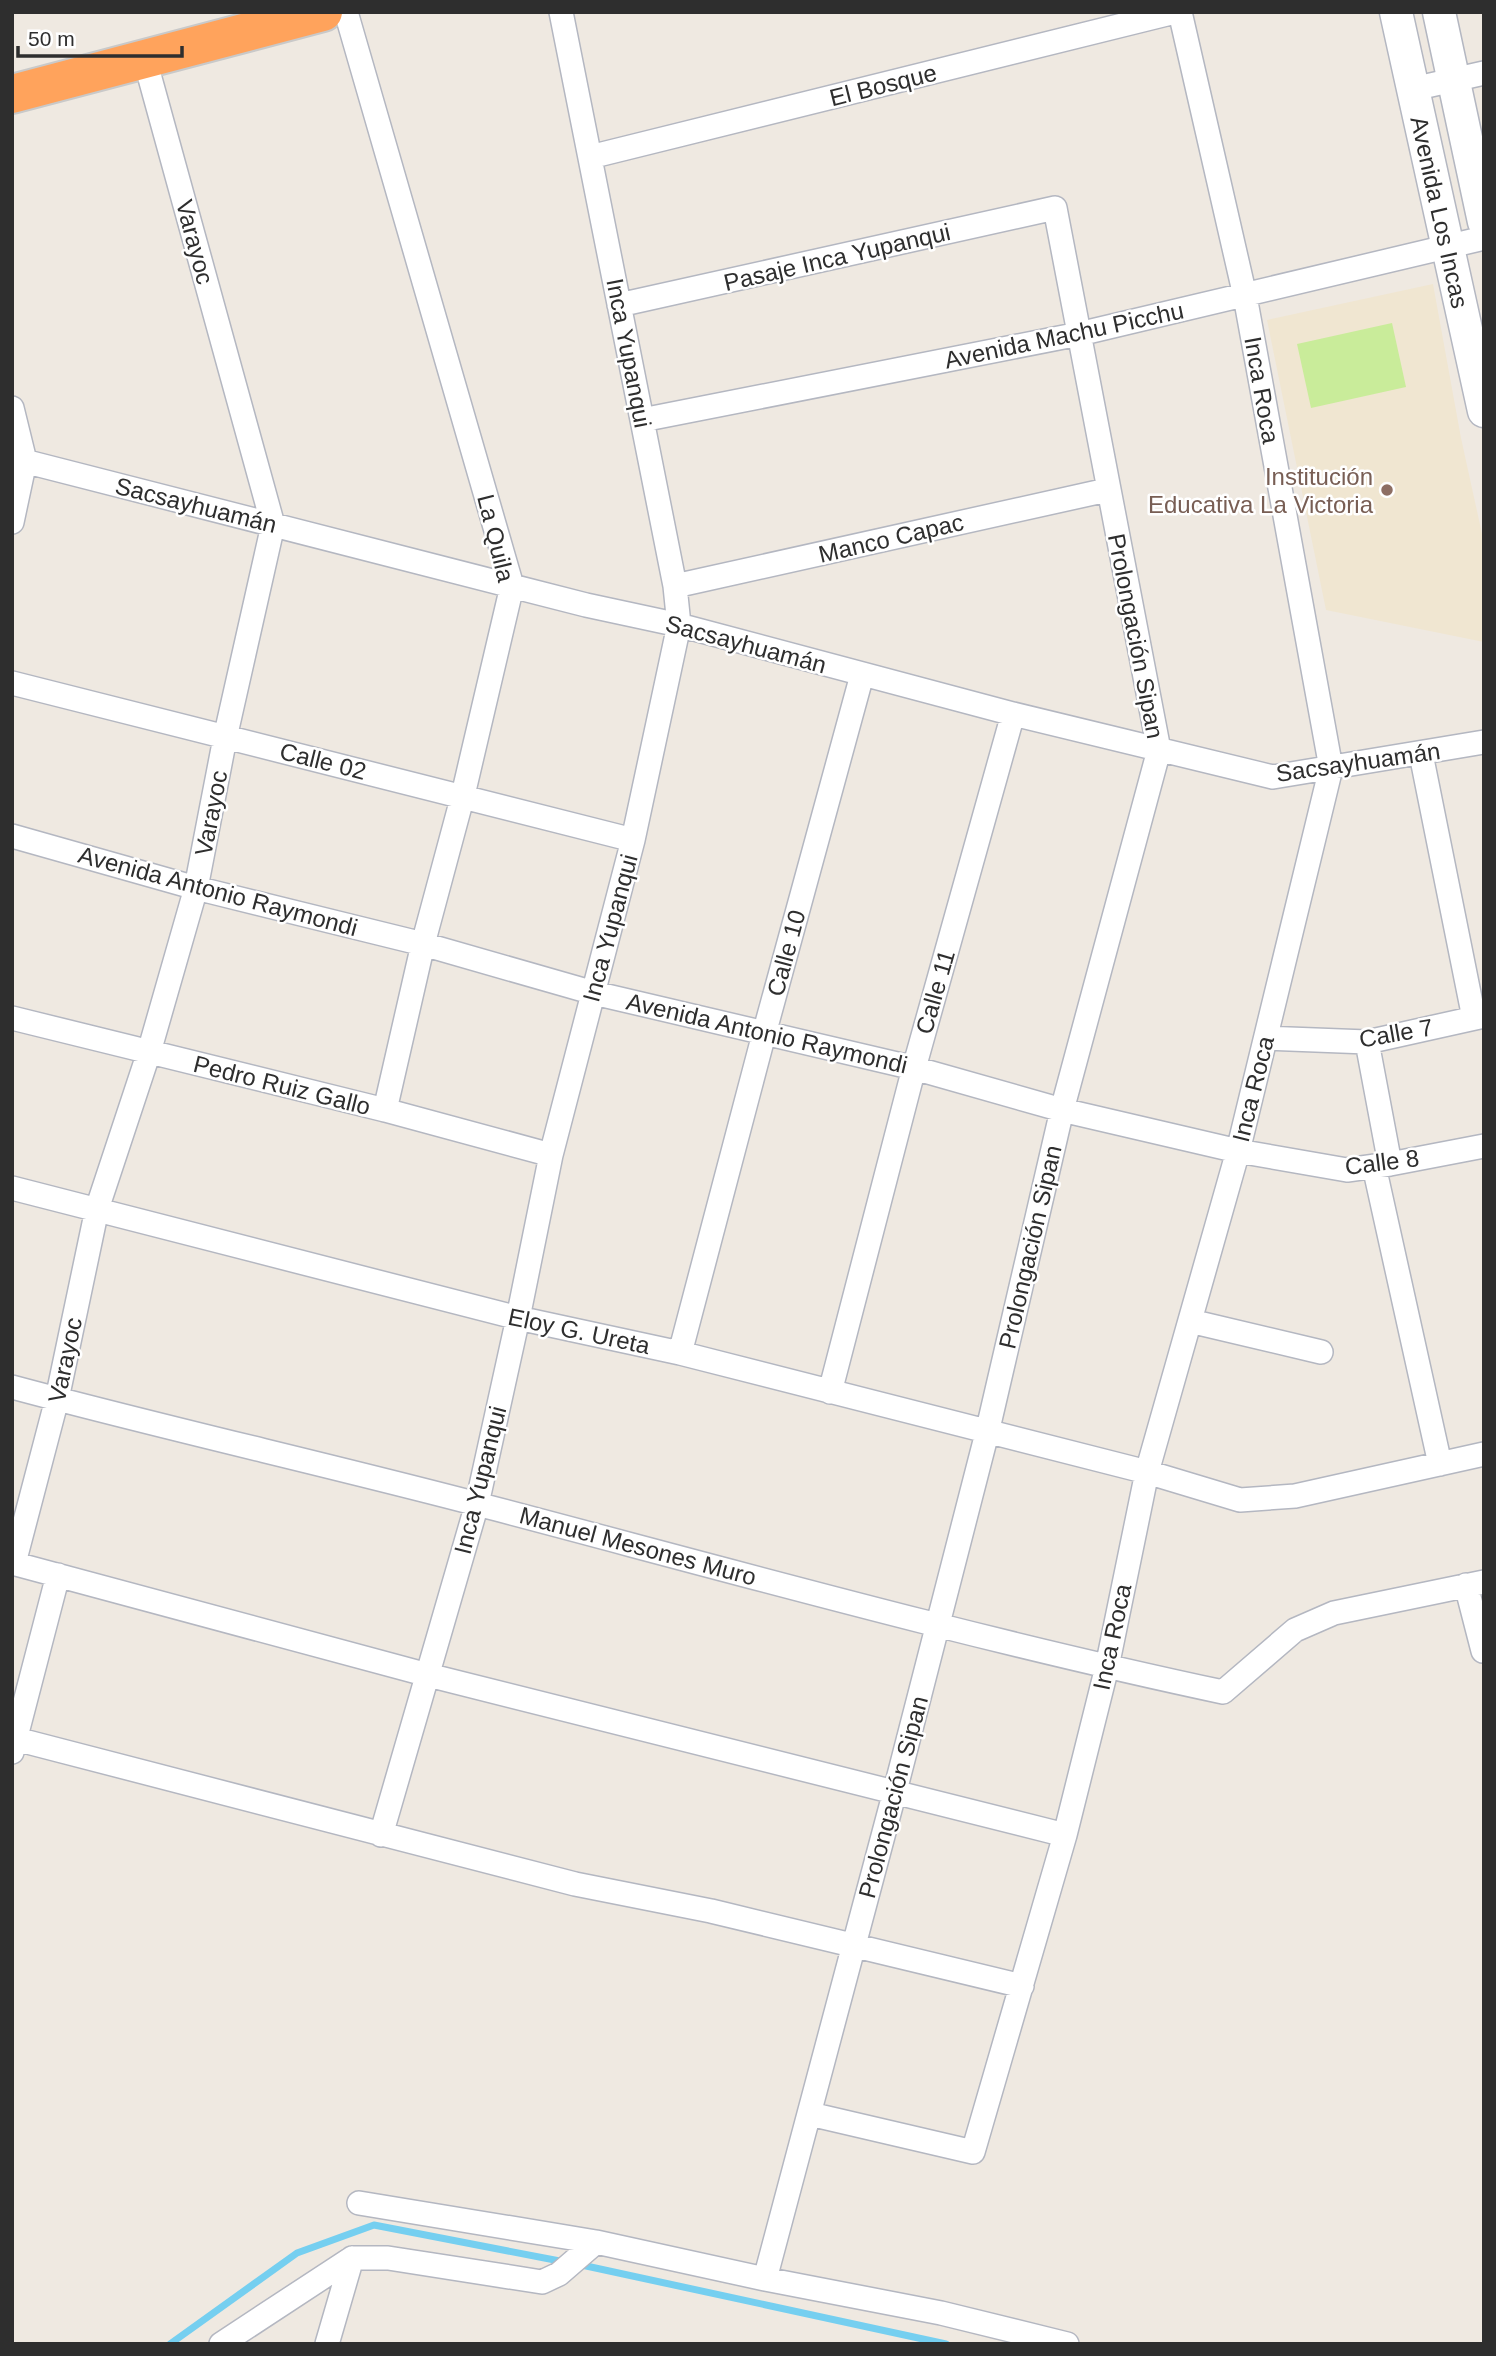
<svg xmlns="http://www.w3.org/2000/svg" width="1496" height="2356" font-family="Helvetica,sans-serif">
<style>
.education{fill:#f0e6d1}
.pitch{fill:#c9ec9a}
.lines{fill:none;stroke-linecap:round;stroke-linejoin:round}
.stream{stroke:#75cff0;stroke-width:7}
.street-casing{stroke:#b4b7c1;stroke-width:26}
.secondary-casing{stroke:#b4b7c1;stroke-width:35}
.highway-casing{stroke:#c9c9c9;stroke-width:42}
.street{stroke:#fff;stroke-width:23}
.secondary{stroke:#fff;stroke-width:32}
.highway{stroke:#ffa35c;stroke-width:38}
.education-dot{fill:#8d6e63;stroke:#fff;stroke-width:2.5}
.labels{text-anchor:middle;dominant-baseline:central;stroke-width:5;stroke-linejoin:round;paint-order:stroke}
.street-label{font-size:24px;fill:#2e2e2e;stroke:#fff}
.education-label{font-size:24px;fill:#785e54;stroke:#fff;text-anchor:end}
</style>
<rect width="100%" height="100%" fill="#efe9e1"/>
<path class="education" d="M1433 284 1461 438 1484 543V642L1326 610 1267 320Z"/>
<path class="pitch" d="M1392 323 1406 387 1311 408 1297 344Z"/>
<g class="lines">
<path class="stream" d="M577 2264 946 2344
M170 2344 297 2253 374 2225 565 2262"/>
<defs>
<path id="street" d="M346 12 512 586 463 795 423 944 385 1110
M1413 89 1484 73
M590 157 1175 12
M619 305 1055 208 1159 750 1062 1110 987 1433 895 1791 765 2279
M12 408 25 461 12 522
M642 420 1079 334 1484 238
M12 458 586 605 679 625 1013 714 1273 777 1484 742
M675 586 1107 490
M12 683 633 840
M1421 754 1474 1018
M12 836 196 888 423 944 594 993 914 1068 1062 1110 1238 1151 1347 1170 1390 1164 1484 1146
M12 1018 385 1110 551 1155
M1266 1038 1367 1042 1484 1016
M1367 1042 1390 1164
M1374 1166 1440 1464
M12 1188 518 1318 680 1353 1147 1472 1240 1500 1295 1496 1484 1454
M1190 1321 1321 1352
M680 1353 764 1034 862 675
M12 1387C168 1429 325 1464 481 1505 728 1570 974 1639 1223 1692L1295 1630 1334 1613 1484 1582
M830 1392 914 1068 1013 714
M12 1563 428 1675 1065 1835
M14 1563 57 1399 97 1209 149 1052 196 888 225 738 273 525 145 60
M1466 1585 1483 1651
M12 1738 575 1884 711 1911 1022 1986
M12 1752 58 1575
M381 1835 477 1504 518 1318 551 1155 633 840 679 625 675 586 561 12
M810 2114 973 2152 1065 1835 1107 1667 1147 1472 1238 1151 1331 768 1245 296 1180 12
M359 2203 596 2242 765 2279 941 2313 1067 2344
M221 2344 352 2258H388L542 2282 559 2274 596 2242
M327 2344 352 2258"/>
<g id="secondary">
<path id="s1" d="M1396 12 1484 411"/>
<path d="M1439 12 1484 222"/>
</g>
<path id="highway" d="M12 94 323 12"/>
</defs>
<use href="#street" class="street-casing"/>
<use href="#secondary" class="secondary-casing"/>
<use href="#highway" class="highway-casing"/>
<use href="#street" class="street"/>
<use href="#secondary" class="secondary"/>
<use href="#highway" class="highway"/>
</g>
<circle class="education-dot" cx="1387" cy="490" r="7"/>
<g class="labels">
<g class="street-label">
<text transform="translate(883 85) rotate(-14)">El Bosque</text>
<text stroke="none"><textPath href="#s1" startOffset="205">Avenida Los Incas</textPath></text>
<text transform="translate(195 242) rotate(75)">Varayoc</text>
<text transform="translate(837 257) rotate(-13)">Pasaje Inca Yupanqui</text>
<text transform="translate(1064 335) rotate(-12)">Avenida Machu Picchu</text>
<text transform="translate(629 353) rotate(79)">Inca Yupanqui</text>
<text transform="translate(1262 390) rotate(80)">Inca Roca</text>
<text transform="translate(196 505) rotate(14)">Sacsayhuamán</text>
<text transform="translate(496 538) rotate(76)">La Quila</text>
<text transform="translate(891 538) rotate(-13)">Manco Capac</text>
<text transform="translate(1136 636) rotate(79)">Prolongación Sipan</text>
<text transform="translate(746 644) rotate(15)">Sacsayhuamán</text>
<text transform="translate(323 761) rotate(14)">Calle 02</text>
<text transform="translate(1358 762) rotate(-8)">Sacsayhuamán</text>
<text transform="translate(211 813) rotate(-79)">Varayoc</text>
<text transform="translate(218 891) rotate(15)">Avenida Antonio Raymondi</text>
<text transform="translate(610 928) rotate(-75)">Inca Yupanqui</text>
<text transform="translate(786 953) rotate(-75)">Calle 10</text>
<text transform="translate(935 992) rotate(-74)">Calle 11</text>
<text transform="translate(767 1033) rotate(13)">Avenida Antonio Raymondi</text>
<text transform="translate(1396 1033) rotate(-10)">Calle 7</text>
<text transform="translate(282 1085) rotate(14)">Pedro Ruiz Gallo</text>
<text transform="translate(1253 1089) rotate(-76)">Inca Roca</text>
<text transform="translate(1382 1162) rotate(-7)">Calle 8</text>
<text transform="translate(1030 1247) rotate(-77)">Prolongación Sipan</text>
<text transform="translate(579 1331) rotate(12)">Eloy G. Ureta</text>
<text transform="translate(65 1360) rotate(-78)">Varayoc</text>
<text transform="translate(480 1480) rotate(-76)">Inca Yupanqui</text>
<text transform="translate(638 1546) rotate(15)">Manuel Mesones Muro</text>
<text transform="translate(1112 1637) rotate(-78)">Inca Roca</text>
<text transform="translate(893 1797) rotate(-75)">Prolongación Sipan</text>
</g>
<g class="education-label">
<text x="1373" y="476">Institución<tspan x="1373" dy="28">Educativa La Victoria</tspan></text>
</g>
</g>
<rect width="1496" height="2356" fill="none" stroke="#2e2e2e" stroke-width="28"/>
<path d="M18 46v10h164v-10" fill="none" stroke="#2e2e2e" stroke-width="3.5"/>
<text x="28" y="46" font-size="21" fill="#2e2e2e" stroke="#ffffff" stroke-width="5" paint-order="stroke">50 m</text>
</svg>
